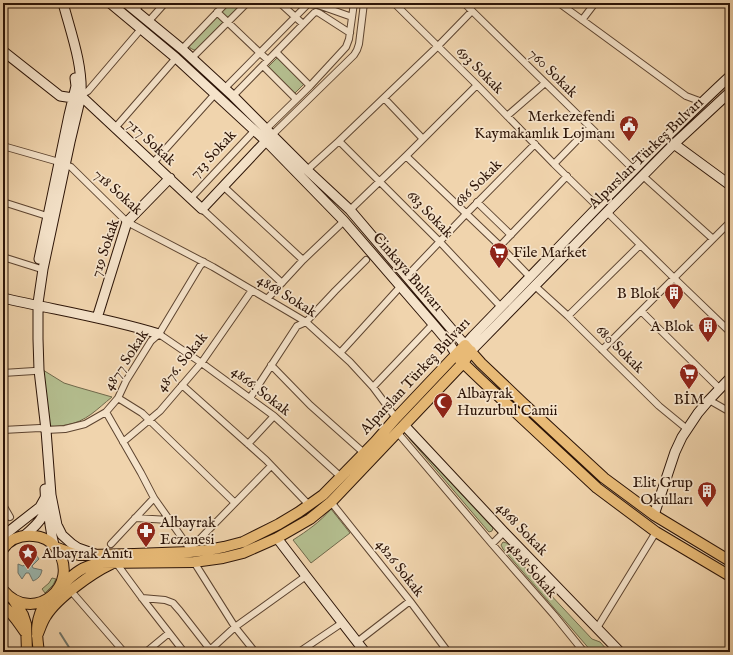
<svg xmlns="http://www.w3.org/2000/svg" width="733" height="655" font-family="'IM FELL English',serif">
<style>
.green{fill:#b4be8f;stroke:#70694b}
.water{fill:#9bb7af;stroke:#6f766c}
.lines{fill:none;stroke-linecap:round;stroke-linejoin:round}
.stream{stroke:#6f766c;stroke-width:2}
.street-casing{stroke:#5d4430;stroke-width:8}
.secondary-casing{stroke:#2c1407;stroke-width:11}
.primary-casing{stroke:#2c1407;stroke-width:12}
.street{stroke:#f5e3ca;stroke-width:6}
.secondary{stroke:#f5e3ca;stroke-width:9}
.primary{stroke:#e8ba76;stroke-width:10}
.labels{text-anchor:middle;dominant-baseline:central;stroke-width:3.5;stroke-linejoin:round;paint-order:stroke}
.street-label{font-size:15px;fill:#2c1407;stroke:#f5e3ca}
.poi-label{font-size:15px;fill:#2c1407;stroke:#f5e3ca;text-anchor:end}
</style>
<rect width="100%" height="100%" fill="#f0d4ad"/>
<filter id="stains"><feTurbulence type="fractalNoise" baseFrequency=".005" numOctaves="4"/><feColorMatrix values="0 0 0 0 .2 0 0 0 0 .09 0 0 0 0 .02 0 0 0 .5 -.17"/></filter>
<radialGradient id="worn" r=".72"><stop offset=".6" stop-color="#630" stop-opacity="0"/><stop offset="1" stop-color="#630" stop-opacity=".3"/></radialGradient>
<path class="green" d="M228 3H242L228 18 221 11Z
M216 16 223 22 196 50H194L190 48 189 45Z
M278 57 304 84 295 93H292L267 68Z
M43 370 64 383 77 387 112 397C97 409 86 422 66 425 60 426 56 427 50 426Z
M409 438 493 528 492 531 489 532 488 531Z
M331 509 350 533 311 563 293 540C307 531 320 522 331 509Z
M503 542C511 543 515 552 517 559L592 639 600 642 609 652H592L503 549 501 545Z
M52 578 56 579 53 585 45 593 42 589 49 583Z"/>
<path class="water" d="M26 554 37 556 39 559 32 566 33 568 42 570C41 576 38 579 33 581L29 573H26L22 579 18 573V564L23 566 27 563 24 555Z"/>
<g class="lines">
<path class="stream" d="M60 633 72 652"/>
<defs>
<path id="street" d="M280 3 303 24
M394 3 477 85 554 164 598 207
M464 3 634 170
M559 3 686 96 702 102
M135 10 142 3
M217 12 260 53 268 60
M582 20 595 3
M148 22 165 3
M182 49 226 3
M276 52 308 84
M192 58 247 3
M3 65 6 55
M263 66 294 97
M225 88 308 4 318 5 352 17
M233 96 314 13 316 12 319 13 350 33
M78 97 88 91 141 29
M384 98 423 139
M507 116 545 83
M115 128 176 58
M264 131 310 86 346 47 349 39 354 3
M270 137 354 55 357 50 359 44 364 3
M339 141 440 242 501 307
M3 146 59 162 71 167 127 222 213 267 306 322 350 362 373 387 396 418
M406 156 500 246 530 277
M153 163 215 94
M554 164 590 127
M307 170 339 141 437 47 472 11
M643 176 713 239
M223 186 303 260
M191 198 255 130
M3 202 47 216
M477 202 511 235
M202 209 282 283
M350 210 406 156 477 85
M607 212 674 278 730 332
M500 246 567 176
M3 257 38 268
M407 276 466 214 535 144
M535 286 568 316 659 406 687 429
M267 299 303 260 344 221
M641 311 720 389
M568 316 640 245
M159 334 203 364 274 416 341 477
M602 350 730 222
M340 353 400 287
M271 365 310 405 364 453
M3 373 34 371
M182 385 266 460 309 505
M373 387 433 324
M118 398 142 413 235 503
M250 398 297 326 306 322 335 291 366 260
M709 400 730 412
M106 412 141 473 154 498 190 549V552
M3 430 40 428 46 430 65 429 85 424 106 412 118 398 126 381 151 341 159 334 200 266 204 262
M397 432 492 544 554 615 584 652
M123 442 160 411 202 362 252 290
M248 444 274 416
M331 502 410 601 448 652
M3 505 10 517
M135 518 169 520
M111 544 154 498
M492 544 504 532
M190 549 271 466
M194 562 235 627 255 652
M117 564 142 598 184 652
M71 591 124 652
M142 598 165 600 173 603 180 611 212 652
M597 628 656 532
M357 642 410 601
M210 650 235 627 306 576
M146 652 169 633
M299 652 342 623"/>
<path id="secondary" d="M63 3C71 33 83 65 81 96L70 142 43 269 38 303V339L39 370 46 430 51 495 57 525 62 535 72 544 78 548 95 554
M110 3 176 58 266 141 344 221 433 324 449 343 456 354
M126 3 182 49 233 96 307 170 350 210 465 345 473 336C558 249 641 159 730 76
M3 51 60 96 73 98
M81 96 202 209 266 141
M674 144 730 185
M39 259 69 115 76 86 75 78
M3 298C55 310 108 318 159 334
M97 318 127 222 170 178
M471 351 607 212 674 144 730 92
M404 425 504 532 620 652
M49 507C48 520 51 532 54 545
M654 515 675 452 682 437 698 413 709 400 730 378
M3 536 40 507 45 498
M24 536C43 520 47 515 45 489
M277 538 306 576 365 652"/>
<path id="primary" d="M459 359 481 380 597 488 656 532 730 576
M55 547 71 553 79 555H88L134 554 190 552 208 550 224 547 243 542 279 524 299 512 323 495 375 442 396 418 465 345 481 363 523 403 604 478 654 515 730 561
M3 549C10 539 21 535 33 536 42 536 51 541 56 548 83 585 33 626 3 590
M60 587C74 574 80 567 100 563L194 562 223 558 243 553 277 538 310 519 331 502 463 363 471 351
M13 599 23 615 26 624 27 652
M3 606C12 612 18 622 25 632
M37 636C40 629 42 622 46 616 57 598 92 573 111 564
M39 652C36 632 35 618 47 600"/>
</defs>
<use href="#street" class="street-casing"/>
<use href="#secondary" class="secondary-casing"/>
<use href="#primary" class="primary-casing"/>
<use href="#street" class="street"/>
<use href="#secondary" class="secondary"/>
<use href="#primary" class="primary"/>
</g>
<defs>
<symbol id="civic-pin" viewBox="-11 -11 22 30"><path d="M0 17L-7.5 6A9.5 9.5 0 1 1 7.5 6Z" fill="#8f2418" stroke="#f5e3ca"/><path d="M-.6-6.5H3V-4.5H.6V-3L4-1V1h2V6H-6V1h2V-1L-.6-3ZM-1.2 2.5V6h2.4V2.5Z" fill="#fff"/></symbol>
<symbol id="supermarket-pin" viewBox="-11 -11 22 30"><path d="M0 17L-7.5 6A9.5 9.5 0 1 1 7.5 6Z" fill="#8f2418" stroke="#f5e3ca"/><path d="M-6-5.5h2.5l.6 2H6L4.5 2H-2.5L-4.4-4H-6ZM-1.5 3.2a1.3 1.3 0 1 0 .1 0ZM3 3.2a1.3 1.3 0 1 0 .1 0Z" fill="#fff"/></symbol>
<symbol id="building-pin" viewBox="-11 -11 22 30"><path d="M0 17L-7.5 6A9.5 9.5 0 1 1 7.5 6Z" fill="#8f2418" stroke="#f5e3ca"/><path d="M-4-6H4V6H1V3H-1V6H-4ZM-2.5-4.3h1.7v1.8h-1.7ZM.8-4.3h1.7v1.8H.8ZM-2.5-1h1.7V.8h-1.7ZM.8-1h1.7V.8H.8Z" fill="#fff"/></symbol>
<symbol id="mosque-pin" viewBox="-11 -11 22 30"><path d="M0 17L-7.5 6A9.5 9.5 0 1 1 7.5 6Z" fill="#8f2418" stroke="#f5e3ca"/><path d="M3.5-4.9A6 6 0 1 0 3.5 4.9A5 5 0 1 1 3.5-4.9Z" fill="#fff"/></symbol>
<symbol id="pharmacy-pin" viewBox="-11 -11 22 30"><path d="M0 17L-7.5 6A9.5 9.5 0 1 1 7.5 6Z" fill="#8f2418" stroke="#f5e3ca"/><path d="M-2-6h4v4h4v4h-4v4h-4v-4h-4v-4h4Z" fill="#fff"/></symbol>
<symbol id="sight-pin" viewBox="-11 -11 22 30"><path d="M0 17L-7.5 6A9.5 9.5 0 1 1 7.5 6Z" fill="#8f2418" stroke="#f5e3ca"/><path d="M0-6L1.8-2.2L6-1.7L2.9 1.2L3.7 5.4L0 3.3L-3.7 5.4L-2.9 1.2L-6-1.7L-1.8-2.2Z" fill="#fff"/></symbol>
</defs>
<g fill-rule="evenodd">
<use href="#civic-pin" x="618" y="114" width="22" height="30"/>
<use href="#supermarket-pin" x="488" y="241" width="22" height="30"/>
<use href="#building-pin" x="663" y="282" width="22" height="30"/>
<use href="#building-pin" x="697" y="315" width="22" height="30"/>
<use href="#supermarket-pin" x="678" y="362" width="22" height="30"/>
<use href="#mosque-pin" x="432" y="391" width="22" height="30"/>
<use href="#building-pin" x="696" y="480" width="22" height="30"/>
<use href="#pharmacy-pin" x="135" y="520" width="22" height="30"/>
<use href="#sight-pin" x="17" y="542" width="22" height="30"/>
</g>
<g class="labels">
<g class="street-label">
<text transform="translate(480 70) rotate(45)">693 Sokak</text>
<text transform="translate(553 73) rotate(45)">760 Sokak</text>
<text transform="translate(151 142) rotate(43)">717 Sokak</text>
<text transform="translate(646 153) rotate(-44)">Alparslan Türkeş Bulvarı</text>
<text transform="translate(213 154) rotate(-47)">713 Sokak</text>
<text transform="translate(478 183) rotate(-45)">686 Sokak</text>
<text transform="translate(118 192) rotate(42)">718 Sokak</text>
<text transform="translate(430 214) rotate(46)">683 Sokak</text>
<text transform="translate(105 248) rotate(-71)">719 Sokak</text>
<text transform="translate(408 272) rotate(49)">Cinkaya Bulvarı</text>
<text transform="translate(287 296) rotate(32)">4868 Sokak</text>
<text transform="translate(620 349) rotate(45)">680 Sokak</text>
<text transform="translate(126 360) rotate(-57)">4877 Sokak</text>
<text transform="translate(182 362) rotate(-51)">4876. Sokak</text>
<text transform="translate(415 376) rotate(-47)">Alparslan Türkeş Bulvarı</text>
<text transform="translate(261 391) rotate(38)">4866. Sokak</text>
<text transform="translate(522 529) rotate(46)">4868 Sokak</text>
<text transform="translate(400 568) rotate(52)">4826 Sokak</text>
<text transform="translate(532 570) rotate(49)">4828 Sokak</text>
</g>
<g class="poi-label">
<text x="615" y="116">Merkezefendi<tspan x="615" dy="17">Kaymakamlık Lojmanı</tspan></text>
<text x="513" y="252" text-anchor="start">File Market</text>
<text x="660" y="293">B Blok</text>
<text x="694" y="326">A Blok</text>
<text x="457" y="393" text-anchor="start">Albayrak<tspan x="457" dy="17">Huzurbul Camii</tspan></text>
<text x="689" y="399" text-anchor="middle">BİM</text>
<text x="693" y="482">Elit Grup<tspan x="693" dy="17">Okulları</tspan></text>
<text x="160" y="522" text-anchor="start">Albayrak<tspan x="160" dy="17">Eczanesi</tspan></text>
<text x="42" y="553" text-anchor="start">Albayrak Anıtı</text>
</g>
</g>
<rect width="733" height="655" fill="none" stroke="#f0d4ad" stroke-width="16"/>
<rect x="4" y="4" width="725" height="647" fill="none" stroke="#2c1407" stroke-width="2"/>
<rect x="8" y="8" width="717" height="639" fill="none" stroke="#2c1407"/>
<rect width="100%" height="100%" filter="url(#stains)"/>
<rect width="100%" height="100%" fill="url(#worn)"/>
</svg>
